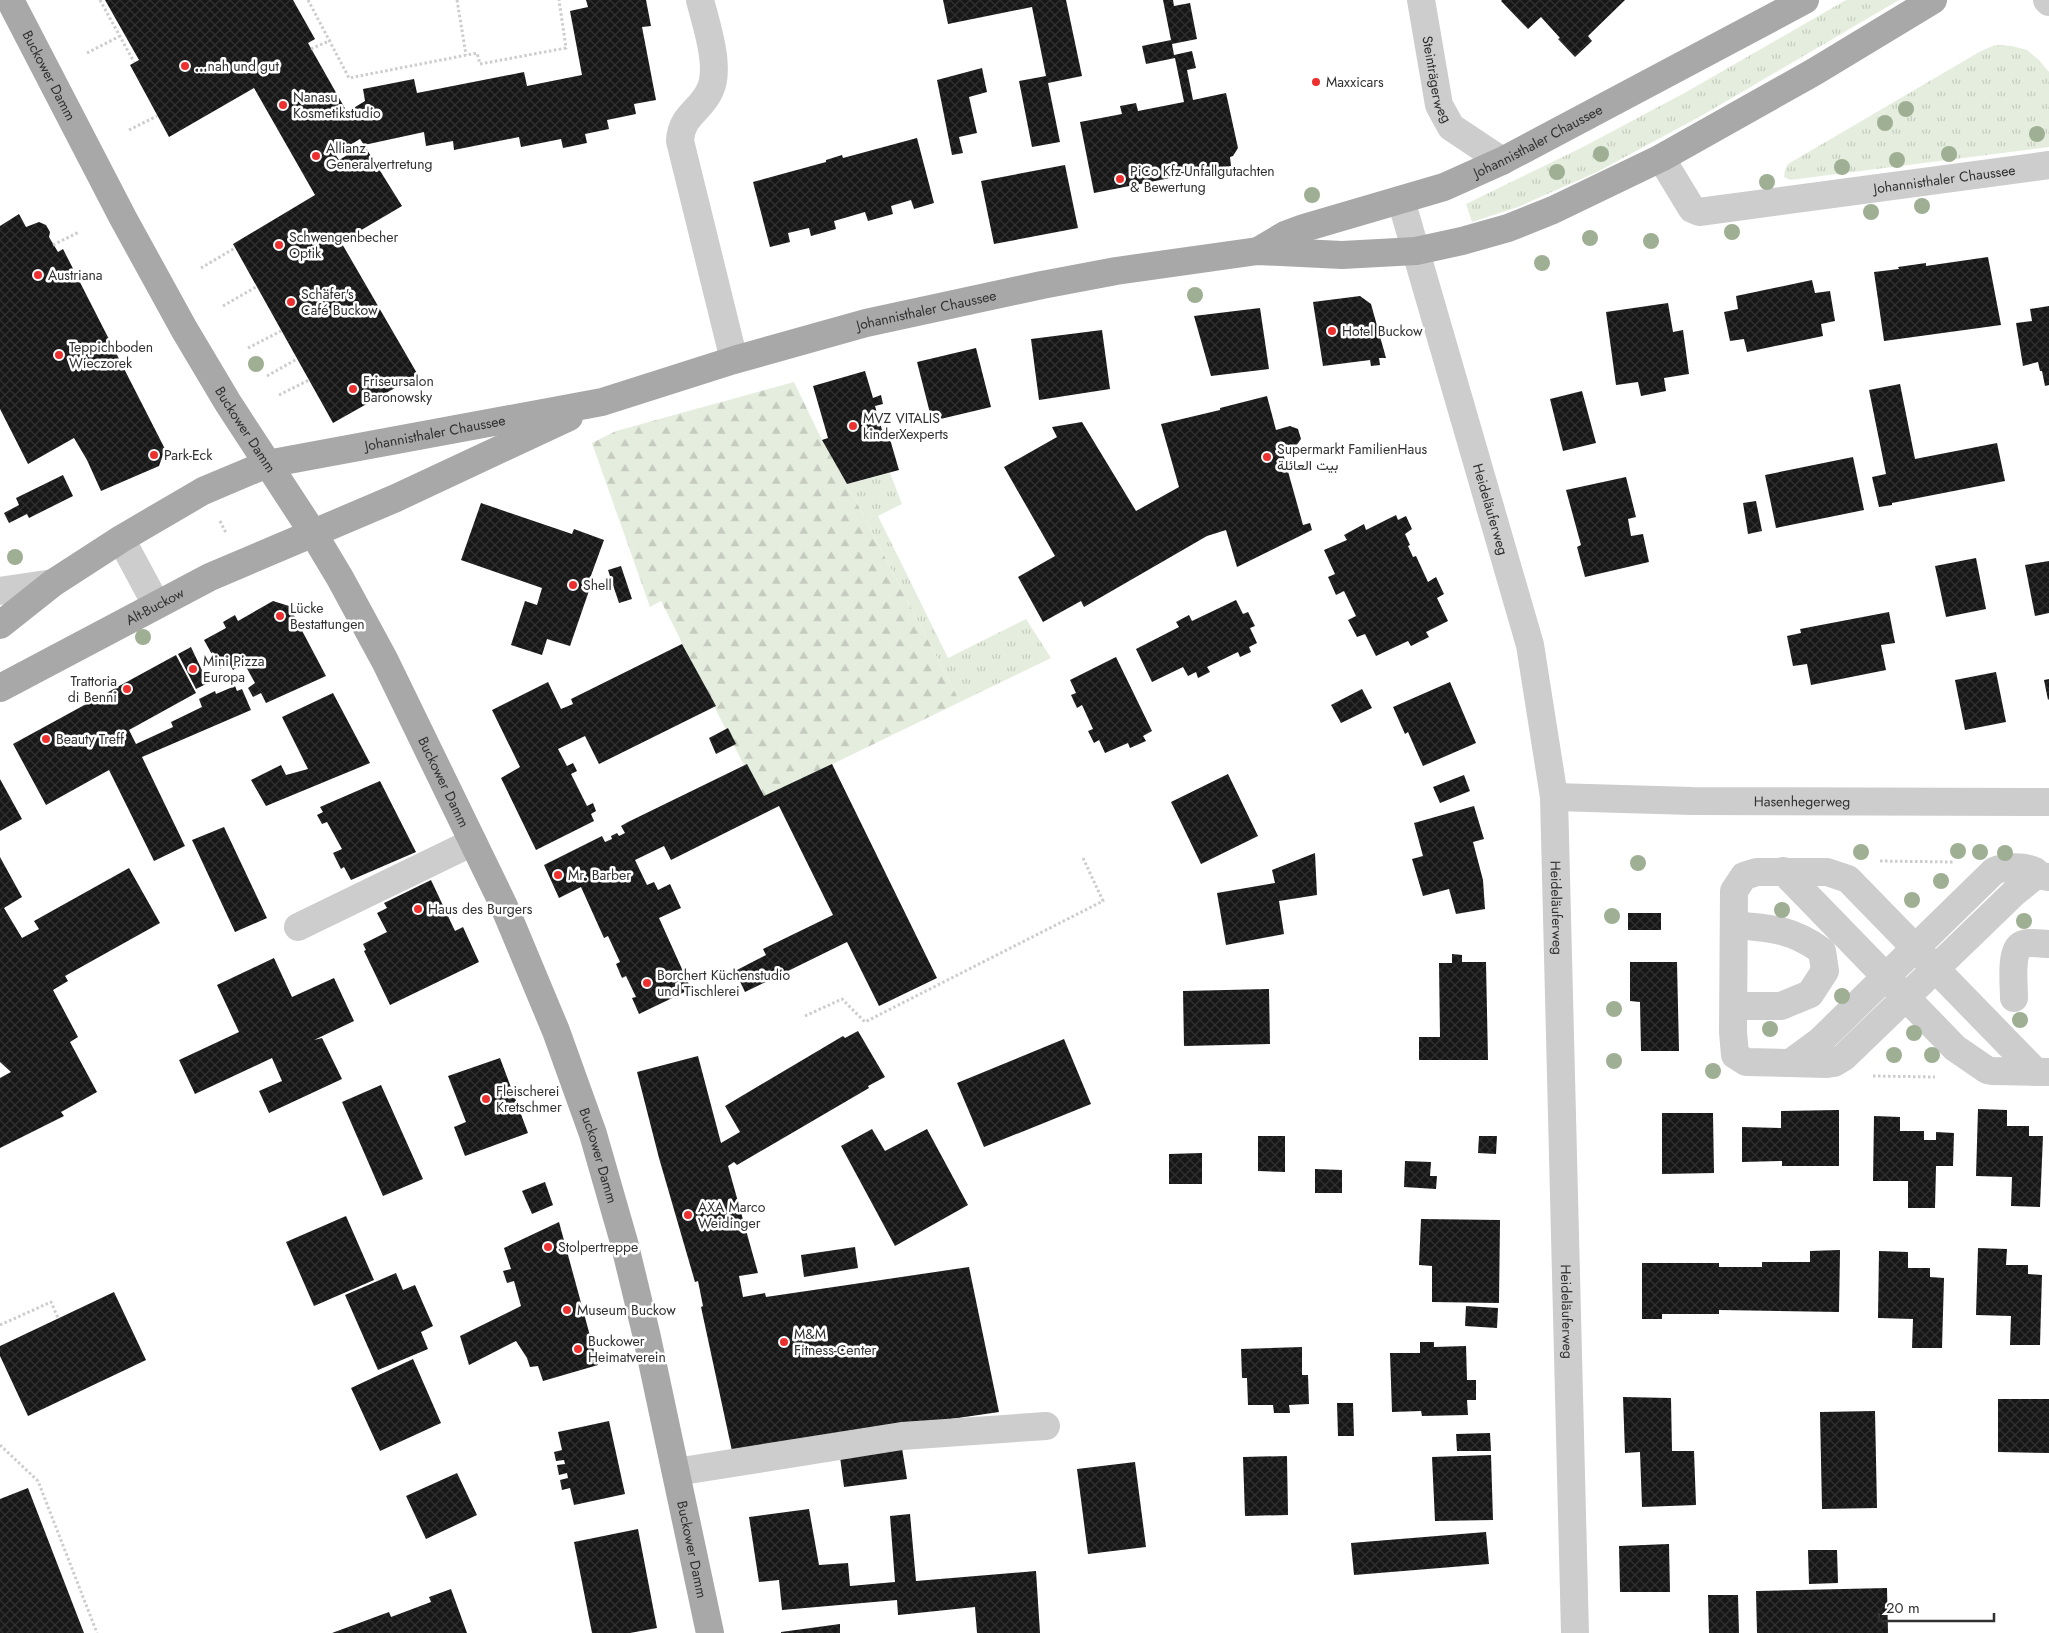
<svg xmlns="http://www.w3.org/2000/svg" width="2049" height="1633" font-family="Jost,Vazirmatn,sans-serif">
<style>
.grass{fill:url(#grass-tufts)}
.forest{fill:url(#forest-firs)}
.building{fill:url(#building-cross-hatch)}
.lines{fill:none;stroke-linecap:round;stroke-linejoin:round}
.path{stroke:#cdcdcd;stroke-width:3;stroke-dasharray:2.5 2.5;stroke-linecap:butt}
.minor{stroke:#cdcdcd;stroke-width:28}
.major{stroke:#a8a8a8;stroke-width:28}
.tree{fill:#9eaf94}
.poi-dot{fill:#eb302f;stroke:#fff;stroke-width:2}
.labels{text-anchor:middle;dominant-baseline:central;stroke-width:5;stroke-linejoin:round;paint-order:stroke}
.poi-label{font-size:14px;fill:#303030;stroke:#fff;text-anchor:start}
.street-label{font-size:14px;fill:#303030;stroke:#fff}
</style>
<defs>
<pattern id="grass-tufts" width="24" height="20" patternUnits="userSpaceOnUse" patternTransform="scale(1.25)"><rect width="24" height="20" fill="#e5eede"/><path d="M3 7l-1-3M5 7V3M7 7l1-3M15 17l-1-3M17 17v-4M19 17l1-3" fill="none" stroke="#c5ccbf"/></pattern>
<pattern id="forest-firs" width="22" height="20" patternUnits="userSpaceOnUse" patternTransform="scale(1.25)"><rect width="22" height="20" fill="#e5eede"/><path d="M5 1l3.5 6h-7zM16 11l3.5 6h-7z" fill="#c5ccbf"/></pattern>
<pattern id="building-cross-hatch" width="8" height="8" patternUnits="userSpaceOnUse" patternTransform="scale(1.25)"><rect width="8" height="8" fill="#171717"/><path d="M0 0l8 8M0 8l8-8" fill="none" stroke="#303030"/></pattern>
</defs>
<rect width="100%" height="100%" fill="#fff"/>
<path class="grass" d="M1846 0H1899L1701 116 1597 172 1518 207 1472 222 1466 204 1583 147 1688 91Z
M1995 45 2012 46 2027 50 2039 60 2049 72V147L1790 180 1784 177 1785 170 1788 164 1981 51Z
M890 473 902 504 878 516 948 658 1026 619 1051 658 960 702 847 484Z"/>
<path class="forest" d="M794 382 822 440 847 484 960 702 761 799 661 601 650 607 592 443 616 431Z"/>
<path class="building" d="M105 0H293L315 39 308 43 347 112 365 101 363 89 414 79 417 93 524 72 527 86 582 75 570 11 588 7 586 0H646L651 26 642 27 656 100 634 104 636 114 607 120 609 129 585 134 587 143 563 148 561 139 521 147 519 137 454 150 453 141 426 146 424 132 364 145 360 139 335 154 339 160 364 145 402 206 341 242 418 375 333 423 233 244 315 195 254 88 169 137 130 65 139 60Z
M943 0H1066L1082 76 1048 83 1060 142 1032 147 1019 81 1046 76 1032 7 948 24Z
M1163 0H1173L1174 6 1190 3 1197 39 1172 44 1174 55 1192 51 1196 68 1187 70 1193 100 1226 93 1238 148 1233 156 1230 157 1231 166 1094 193 1080 122 1122 114 1120 106 1136 103 1138 111 1184 102 1175 58 1146 64 1142 46 1171 40Z
M1502 0H1625L1588 36 1592 41 1575 57 1558 39 1560 38 1541 17 1528 29 1501 1Z
M982 68 987 92 969 97 977 133 959 137 963 153 952 155 937 80Z
M917 138 934 203 914 209 911 200 891 206 893 214 868 221 865 212 834 221 836 229 811 236 809 228 788 233 790 242 770 247 753 182 826 162V160L842 155 843 158Z
M1065 165 1078 228 994 244 981 181Z
M19 214 26 227 39 222 46 225 50 232 49 237 58 252 63 249 165 449 159 466 101 491 87 460 74 438 28 464 0 409V226Z
M1988 257 2001 325 1884 341 1874 272 1899 269 1898 267 1926 263V266Z
M1812 280 1815 293 1830 291 1835 321 1821 324 1823 336 1747 352 1744 339 1730 341 1724 312 1738 309 1736 296Z
M1360 296 1371 304 1386 358H1379L1380 365 1371 366 1370 360 1323 366 1313 302Z
M1668 303 1673 332 1683 330 1689 374 1664 378 1666 391 1641 396 1638 382 1616 385 1606 312Z
M2049 306V385L2045 386 2042 371H2040L2038 362 2023 366 2016 323 2032 321 2030 309Z
M1260 308 1269 369 1211 376 1194 316Z
M1102 330 1110 389 1039 400 1031 339Z
M976 348 991 407 932 421 917 362Z
M865 371 873 398 881 395 883 404 875 406 882 430 887 429 899 470 847 484 822 440 828 438 813 386Z
M1900 384 1915 459 1997 443 2005 481 1892 503V505L1879 507 1872 477 1886 474 1869 390Z
M1582 391 1596 443 1563 451 1550 399Z
M1267 396 1276 430 1290 426 1298 429 1301 439 1296 446 1282 450 1303 525 1310 523 1312 530 1237 567 1226 530 1207 536 1084 607 1081 601 1043 622 1018 577 1055 556 1004 467 1057 437 1052 427 1082 422 1136 511 1179 487 1161 424 1220 410V408Z
M1853 457 1864 510 1776 528 1765 475Z
M63 475 73 496 29 518 27 514 9 523 4 513 19 505 16 498Z
M1626 477 1636 517 1628 519 1631 536 1643 534 1649 562 1585 577 1577 547 1581 545 1566 490Z
M1756 501 1762 531 1748 534 1743 503Z
M481 503 572 534 574 529 604 540 589 581 592 582 570 646 547 639 542 655 511 645 525 601 537 605 542 588 461 560Z
M1396 515 1398 520 1406 516 1412 529 1405 534 1410 545 1408 546 1413 557 1416 556 1428 582 1436 577 1444 594 1437 598 1448 621 1426 632 1429 637 1411 646 1408 641 1376 656 1365 634 1357 637 1348 620 1356 616 1344 591 1336 595 1328 577 1335 574 1324 550 1347 540 1344 535 1364 524 1366 530Z
M1976 558 1986 609 1946 617 1935 566Z
M2049 561V613L2035 616 2025 565Z
M621 566 632 599 619 603 608 570Z
M1236 600 1243 614 1248 612 1255 626 1250 628 1257 643 1249 647 1251 652 1240 657 1238 652 1207 667 1210 672 1198 678 1196 672 1188 676 1183 667 1152 682 1136 649 1179 627 1176 622 1189 615 1192 621Z
M273 601 289 606 326 676 266 703 261 693 253 697 248 688 255 683 244 663 233 670 229 663 220 669 204 640 226 628 223 622 235 615 238 621Z
M1889 612 1895 643 1881 645 1886 670 1811 685 1807 664 1793 666 1787 636 1801 633 1800 629Z
M682 644 716 706 599 764 585 736 558 749 567 766 573 763 577 771 571 774 587 806 593 803 596 811 591 814 594 821 536 850 501 778 520 767 492 710 548 682 561 709 573 704 571 699Z
M191 647 208 683 196 689 178 654Z
M176 655 196 693 129 730 136 744 173 727 171 722 202 707 199 699 215 691 216 694 235 686 237 691 242 689 251 710 142 757 185 846 154 861 109 770 46 805 13 744Z
M1116 657 1152 731 1143 736 1146 741 1130 748 1128 743 1105 753 1099 740 1094 743 1088 731 1093 729 1082 705 1077 708 1071 695 1076 693 1070 680Z
M1996 672 2006 722 1965 730 1955 680Z
M2049 679V699L2048 700 2044 680Z
M1450 682 1476 743 1423 766 1408 732 1405 734 1393 707Z
M1362 689 1372 708 1341 723 1331 705Z
M333 693 370 763 266 806 251 780 281 765 286 775 308 769 282 717Z
M728 728 736 744 716 754 709 738Z
M747 764 764 796 832 764 937 978 879 1006 847 942 745 992 735 971 766 955 763 949 833 915 779 806 671 860 664 846 635 860 647 885 654 882 658 890 670 884 681 908 659 918 691 989 639 1014 632 998 636 997 626 976 622 978 616 964 620 962 608 936 604 938 581 887 559 898 544 865 602 836 605 842 612 839 611 836 617 833 619 836 625 833 621 826 628 822Z
M1228 774 1258 836 1201 864 1171 802Z
M1464 775 1470 791 1440 803 1433 787Z
M0 779 22 819 0 831Z
M380 781 416 852 351 880 344 867 341 869 333 853 342 849 327 822 322 824 317 815 323 812 320 807Z
M1474 806 1484 839 1473 842 1483 880 1485 909 1456 914 1449 889 1423 896 1412 859 1423 856 1414 823Z
M224 827 267 918 235 932 192 840Z
M1315 853 1317 895 1279 901 1284 934 1226 945 1217 893 1275 883 1272 870Z
M0 857 22 897 4 908 22 938 39 929 34 921 129 868 160 923 65 976 68 981 53 990 78 1037 70 1042 97 1092 61 1112 64 1116 0 1148V1078L11 1072 0 1062Z
M431 880 455 931 463 927 479 962 390 1005 364 951 366 950 363 944 387 932 377 913 387 908 384 903Z
M1628 913H1661V930H1628Z
M1452 954 1462 955V962H1486L1488 1060H1419V1037H1440L1439 963H1452Z
M274 958 292 997 334 978 354 1021 314 1040 322 1038 342 1079 269 1113 259 1091 282 1081 272 1058 195 1094 179 1060 239 1032 217 985Z
M1630 962H1677L1679 1051H1641L1640 1002 1630 1001Z
M1269 989 1270 1044 1184 1046 1183 991Z
M858 1031 885 1077 868 1086 869 1088 737 1165 734 1162 728 1166 758 1273 739 1276 743 1297 765 1293 766 1297 969 1267 999 1412 732 1451 701 1307 703 1306 698 1281 695 1282 659 1158 637 1072 698 1056 721 1143 740 1132 725 1106 843 1036 845 1038Z
M1064 1039 1091 1104 984 1147 957 1083Z
M500 1058 528 1133 465 1156 454 1127 466 1122 448 1076Z
M381 1085 423 1179 383 1196 342 1102Z
M1978 1109 2007 1110V1126H2029V1136H2043L2040 1207 2011 1206 2012 1177 1976 1176Z
M1839 1110V1166H1782V1161L1742 1162V1127L1781 1128V1111Z
M1662 1113H1713L1714 1173 1662 1174Z
M1874 1116 1900 1117V1131H1924V1140H1936V1132L1954 1133 1953 1166H1936L1935 1208H1908V1181H1873Z
M872 1129 885 1151 927 1129 968 1205 895 1246 841 1146Z
M1258 1136H1285V1172L1258 1171Z
M1479 1136H1497L1496 1154 1478 1153Z
M1202 1153V1184H1169V1154Z
M1405 1161 1431 1162 1430 1176H1437L1436 1189 1404 1187Z
M1315 1169 1342 1170V1193H1315Z
M545 1182 553 1205 532 1214 522 1191Z
M346 1216 374 1280 314 1306 286 1242Z
M1421 1219 1500 1220 1499 1303 1432 1302V1266L1419 1265Z
M559 1222 598 1365 543 1381 538 1366 530 1367 527 1358 516 1341 469 1365 460 1336 521 1306 514 1281 507 1283 503 1271 511 1269 504 1248Z
M855 1247 858 1268 804 1277 801 1255Z
M1978 1248 2007 1249 2006 1265H2028V1274L2042 1275 2040 1345H2010L2011 1316 1976 1315Z
M1840 1250 1839 1312 1719 1310V1314H1662V1319H1642V1263H1719V1267H1762V1262H1810V1251Z
M1879 1251 1908 1252V1268H1930V1277L1944 1278 1942 1348H1912L1913 1319 1878 1318Z
M396 1273 403 1290 415 1285 433 1326 421 1332 428 1349 378 1370 345 1295Z
M114 1292 146 1360 28 1416 0 1356V1346Z
M1466 1306 1498 1308 1497 1328 1465 1326Z
M1420 1342H1434V1347L1466 1346 1467 1380H1476V1400H1467L1468 1415 1422 1416 1421 1411 1392 1412 1390 1353H1420Z
M1302 1347V1375H1308L1309 1404 1289 1405 1290 1413H1274L1273 1405H1248L1247 1378H1242L1241 1349Z
M413 1359 441 1423 380 1451 351 1388Z
M1623 1397 1671 1398 1672 1451H1694L1696 1505 1642 1507 1640 1452 1625 1453Z
M1998 1399H2049V1453L1998 1452Z
M1337 1403H1353L1354 1436H1338Z
M1875 1411 1877 1508 1822 1509 1820 1412Z
M609 1421 625 1494 574 1505 570 1488 562 1490 560 1480 568 1478 567 1473 559 1475 557 1465 565 1464 564 1460 556 1461 554 1452 562 1450 558 1432Z
M1490 1433 1491 1451H1457L1456 1434Z
M902 1448 907 1479 844 1487 840 1457Z
M1491 1455 1493 1520 1435 1521 1432 1457Z
M1287 1456 1288 1515 1245 1516 1243 1457Z
M1135 1462 1146 1547 1088 1554 1077 1469Z
M457 1473 477 1515 426 1539 406 1496Z
M28 1488 84 1633H0V1499Z
M809 1509 819 1565 848 1563 850 1586 895 1582 890 1516 910 1514 916 1581 1036 1571 1040 1633H977L975 1607 898 1615 897 1600 782 1610 779 1580 759 1582 749 1517Z
M638 1529 657 1628 630 1633H592L574 1542Z
M1486 1532 1489 1564 1354 1575 1351 1543Z
M1669 1544 1670 1592H1620L1619 1546Z
M1808 1550H1837L1838 1583 1809 1584Z
M1887 1588 1888 1633H1757L1756 1591Z
M451 1589 467 1633H332L389 1612 391 1617 431 1602 429 1597Z
M1708 1595H1738L1739 1633H1709Z
M840 1624V1633H781V1632Z"/>
<g class="lines">
<path class="path" d="M100 0 134 62
M308 0 349 78 477 53 480 64 566 48 559 0
M457 0 466 55
M311 49 331 40
M87 53 120 36
M129 130 157 116
M53 245 79 232
M201 268 235 248
M223 306 256 287
M248 348 281 331
M267 376 297 359
M279 395 309 380
M220 521 226 533
M1880 861 1953 862
M805 1016 842 999 865 1022 1103 901 1083 858
M1873 1076 1935 1077
M0 1325 51 1302 58 1318
M0 1445 38 1481 97 1633"/>
<g class="minor">
<path d="M700 0C706 24 721 67 710 90 701 111 681 115 680 141L734 360"/>
<path id="s1" d="M1421 0 1439 105 1451 127 1502 161"/>
<path d="M2047 0 2049 2"/>
<path id="s2" d="M1661 158 1692 209 1699 212 2049 165"/>
<path id="s3" d="M1401 200 1530 645 1554 797 1575 1633"/>
<path d="M121 539 156 604"/>
<path d="M0 591 53 583"/>
<path id="s4" d="M1554 797 1692 801 2049 802"/>
<path d="M1783 871 1955 1048 1987 1070 1992 1071 2048 1072"/>
<path d="M2036 875 2015 892 1844 1057 1834 1063 1827 1064 1746 1062 1735 1055 1733 1032 1734 891 1744 876 1757 872H1827L1848 879 2036 1072"/>
<path d="M298 927 473 842"/>
<path d="M2014 998C2014 986 2010 951 2021 945 2028 941 2041 944 2049 944"/>
<path d="M1734 1006H1781L1810 994 1825 971 1822 951C1792 929 1770 928 1734 925"/>
<path d="M1790 1063 1820 1041 1994 871C2005 866 2025 866 2035 871L2036 875 2048 877"/>
<path d="M676 1472 902 1436 1046 1426"/>
</g>
<g class="major">
<path id="s5" d="M10 0 123 218 184 329 228 403 313 533 340 578 385 661 503 904 556 1031 593 1134 624 1242 646 1333 710 1633"/>
<path id="s6" d="M1258 251 1285 235 1304 228 1444 187 1502 161 1805 0"/>
<path id="s7" d="M0 625 53 583 121 539 203 491 267 464 602 402 734 360 866 323 1042 285 1116 271 1258 251 1342 255 1416 251 1462 241 1508 228 1553 210 1661 158 1814 72 1933 0"/>
<path id="s8" d="M0 688 210 577 396 498 569 417"/>
</g>
</g>
<g class="tree">
<circle cx="1906" cy="109" r="8"/>
<circle cx="1885" cy="123" r="8"/>
<circle cx="2037" cy="134" r="8"/>
<circle cx="1601" cy="154" r="8"/>
<circle cx="1949" cy="154" r="8"/>
<circle cx="1897" cy="160" r="8"/>
<circle cx="1842" cy="167" r="8"/>
<circle cx="1557" cy="172" r="8"/>
<circle cx="1767" cy="182" r="8"/>
<circle cx="1312" cy="195" r="8"/>
<circle cx="1922" cy="206" r="8"/>
<circle cx="1871" cy="212" r="8"/>
<circle cx="1732" cy="232" r="8"/>
<circle cx="1590" cy="238" r="8"/>
<circle cx="1651" cy="241" r="8"/>
<circle cx="1542" cy="263" r="8"/>
<circle cx="1195" cy="295" r="8"/>
<circle cx="256" cy="364" r="8"/>
<circle cx="15" cy="557" r="8"/>
<circle cx="143" cy="637" r="8"/>
<circle cx="1958" cy="851" r="8"/>
<circle cx="1861" cy="852" r="8"/>
<circle cx="1980" cy="852" r="8"/>
<circle cx="2005" cy="853" r="8"/>
<circle cx="1638" cy="863" r="8"/>
<circle cx="1941" cy="881" r="8"/>
<circle cx="1912" cy="900" r="8"/>
<circle cx="1782" cy="910" r="8"/>
<circle cx="1612" cy="916" r="8"/>
<circle cx="2024" cy="921" r="8"/>
<circle cx="1842" cy="996" r="8"/>
<circle cx="1614" cy="1009" r="8"/>
<circle cx="2020" cy="1020" r="8"/>
<circle cx="1770" cy="1029" r="8"/>
<circle cx="1914" cy="1033" r="8"/>
<circle cx="1894" cy="1055" r="8"/>
<circle cx="1932" cy="1055" r="8"/>
<circle cx="1614" cy="1061" r="8"/>
<circle cx="1713" cy="1071" r="8"/>
</g>
<g class="poi-dot">
<circle cx="185" cy="66" r="5"/>
<circle cx="1316" cy="82" r="5"/>
<circle cx="283" cy="105" r="5"/>
<circle cx="316" cy="156" r="5"/>
<circle cx="1120" cy="179" r="5"/>
<circle cx="279" cy="245" r="5"/>
<circle cx="38" cy="275" r="5"/>
<circle cx="291" cy="302" r="5"/>
<circle cx="1332" cy="331" r="5"/>
<circle cx="59" cy="355" r="5"/>
<circle cx="353" cy="389" r="5"/>
<circle cx="853" cy="426" r="5"/>
<circle cx="154" cy="455" r="5"/>
<circle cx="1267" cy="457" r="5"/>
<circle cx="573" cy="585" r="5"/>
<circle cx="280" cy="616" r="5"/>
<circle cx="193" cy="669" r="5"/>
<circle cx="127" cy="689" r="5"/>
<circle cx="46" cy="739" r="5"/>
<circle cx="558" cy="875" r="5"/>
<circle cx="418" cy="909" r="5"/>
<circle cx="647" cy="983" r="5"/>
<circle cx="486" cy="1099" r="5"/>
<circle cx="688" cy="1215" r="5"/>
<circle cx="548" cy="1247" r="5"/>
<circle cx="567" cy="1310" r="5"/>
<circle cx="784" cy="1342" r="5"/>
<circle cx="578" cy="1349" r="5"/>
</g>
<g class="labels">
<g class="poi-label">
<text x="195" y="66">...nah und gut</text>
<text x="1326" y="82">Maxxicars</text>
<text x="293" y="97">Nanasu<tspan x="293" dy="16">Kosmetikstudio</tspan></text>
<text x="326" y="148">Allianz<tspan x="326" dy="16">Generalvertretung</tspan></text>
<text x="1130" y="171">PiCo Kfz-Unfallgutachten<tspan x="1130" dy="16">&amp; Bewertung</tspan></text>
<text x="289" y="237">Schwengenbecher<tspan x="289" dy="16">Optik</tspan></text>
<text x="48" y="275">Austriana</text>
<text x="301" y="294">Schäfer's<tspan x="301" dy="16">Café Buckow</tspan></text>
<text x="1342" y="331">Hotel Buckow</text>
<text x="69" y="347">Teppichboden<tspan x="69" dy="16">Wieczorek</tspan></text>
<text x="363" y="381">Friseursalon<tspan x="363" dy="16">Baronowsky</tspan></text>
<text x="863" y="418">MVZ VITALIS<tspan x="863" dy="16">kinderXexperts</tspan></text>
<text x="1277" y="449">Supermarkt FamilienHaus<tspan x="1277" dy="16">بيت العائلة</tspan></text>
<text x="164" y="455">Park-Eck</text>
<text x="583" y="585">Shell</text>
<text x="290" y="608">Lücke<tspan x="290" dy="16">Bestattungen</tspan></text>
<text x="203" y="661">Mini Pizza<tspan x="203" dy="16">Europa</tspan></text>
<text x="117" y="681" text-anchor="end">Trattoria<tspan x="117" dy="16">di Benni</tspan></text>
<text x="56" y="739">Beauty Treff</text>
<text x="568" y="875">Mr. Barber</text>
<text x="428" y="909">Haus des Burgers</text>
<text x="657" y="975">Borchert Küchenstudio<tspan x="657" dy="16">und Tischlerei</tspan></text>
<text x="496" y="1091">Fleischerei<tspan x="496" dy="16">Kretschmer</tspan></text>
<text x="698" y="1207">AXA Marco<tspan x="698" dy="16">Weidinger</tspan></text>
<text x="558" y="1247">Stolpertreppe</text>
<text x="577" y="1310">Museum Buckow</text>
<text x="794" y="1334">M&amp;M<tspan x="794" dy="16">Fitness-Center</tspan></text>
<text x="588" y="1341">Buckower<tspan x="588" dy="16">Heimatverein</tspan></text>
</g>
<g class="street-label">
<text stroke="none"><textPath href="#s5" startOffset="85">Buckower Damm</textPath></text>
<text stroke="none"><textPath href="#s1" startOffset="81">Steinträgerweg</textPath></text>
<text stroke="none"><textPath href="#s6" startOffset="302">Johannisthaler Chaussee</textPath></text>
<text stroke="none"><textPath href="#s2" startOffset="315">Johannisthaler Chaussee</textPath></text>
<text stroke="none"><textPath href="#s7" startOffset="991">Johannisthaler Chaussee</textPath></text>
<text stroke="none"><textPath href="#s5" startOffset="490">Buckower Damm</textPath></text>
<text stroke="none"><textPath href="#s7" startOffset="484">Johannisthaler Chaussee</textPath></text>
<text stroke="none"><textPath href="#s3" startOffset="322">Heideläuferweg</textPath></text>
<text stroke="none"><textPath href="#s8" startOffset="175">Alt-Buckow</textPath></text>
<text stroke="none"><textPath href="#s5" startOffset="895">Buckower Damm</textPath></text>
<text stroke="none"><textPath href="#s4" startOffset="248">Hasenhegerweg</textPath></text>
<text stroke="none"><textPath href="#s3" startOffset="728">Heideläuferweg</textPath></text>
<text stroke="none"><textPath href="#s5" startOffset="1300">Buckower Damm</textPath></text>
<text stroke="none"><textPath href="#s3" startOffset="1132">Heideläuferweg</textPath></text>
<text stroke="none"><textPath href="#s5" startOffset="1705">Buckower Damm</textPath></text>
</g>
</g>
<path d="M1879 1613v8h115v-8" fill="none" stroke="#303030" stroke-width="2.5"/>
<text x="1886" y="1613" font-size="15" fill="#303030" stroke="#ffffff" stroke-width="4" paint-order="stroke">20 m</text>
</svg>
